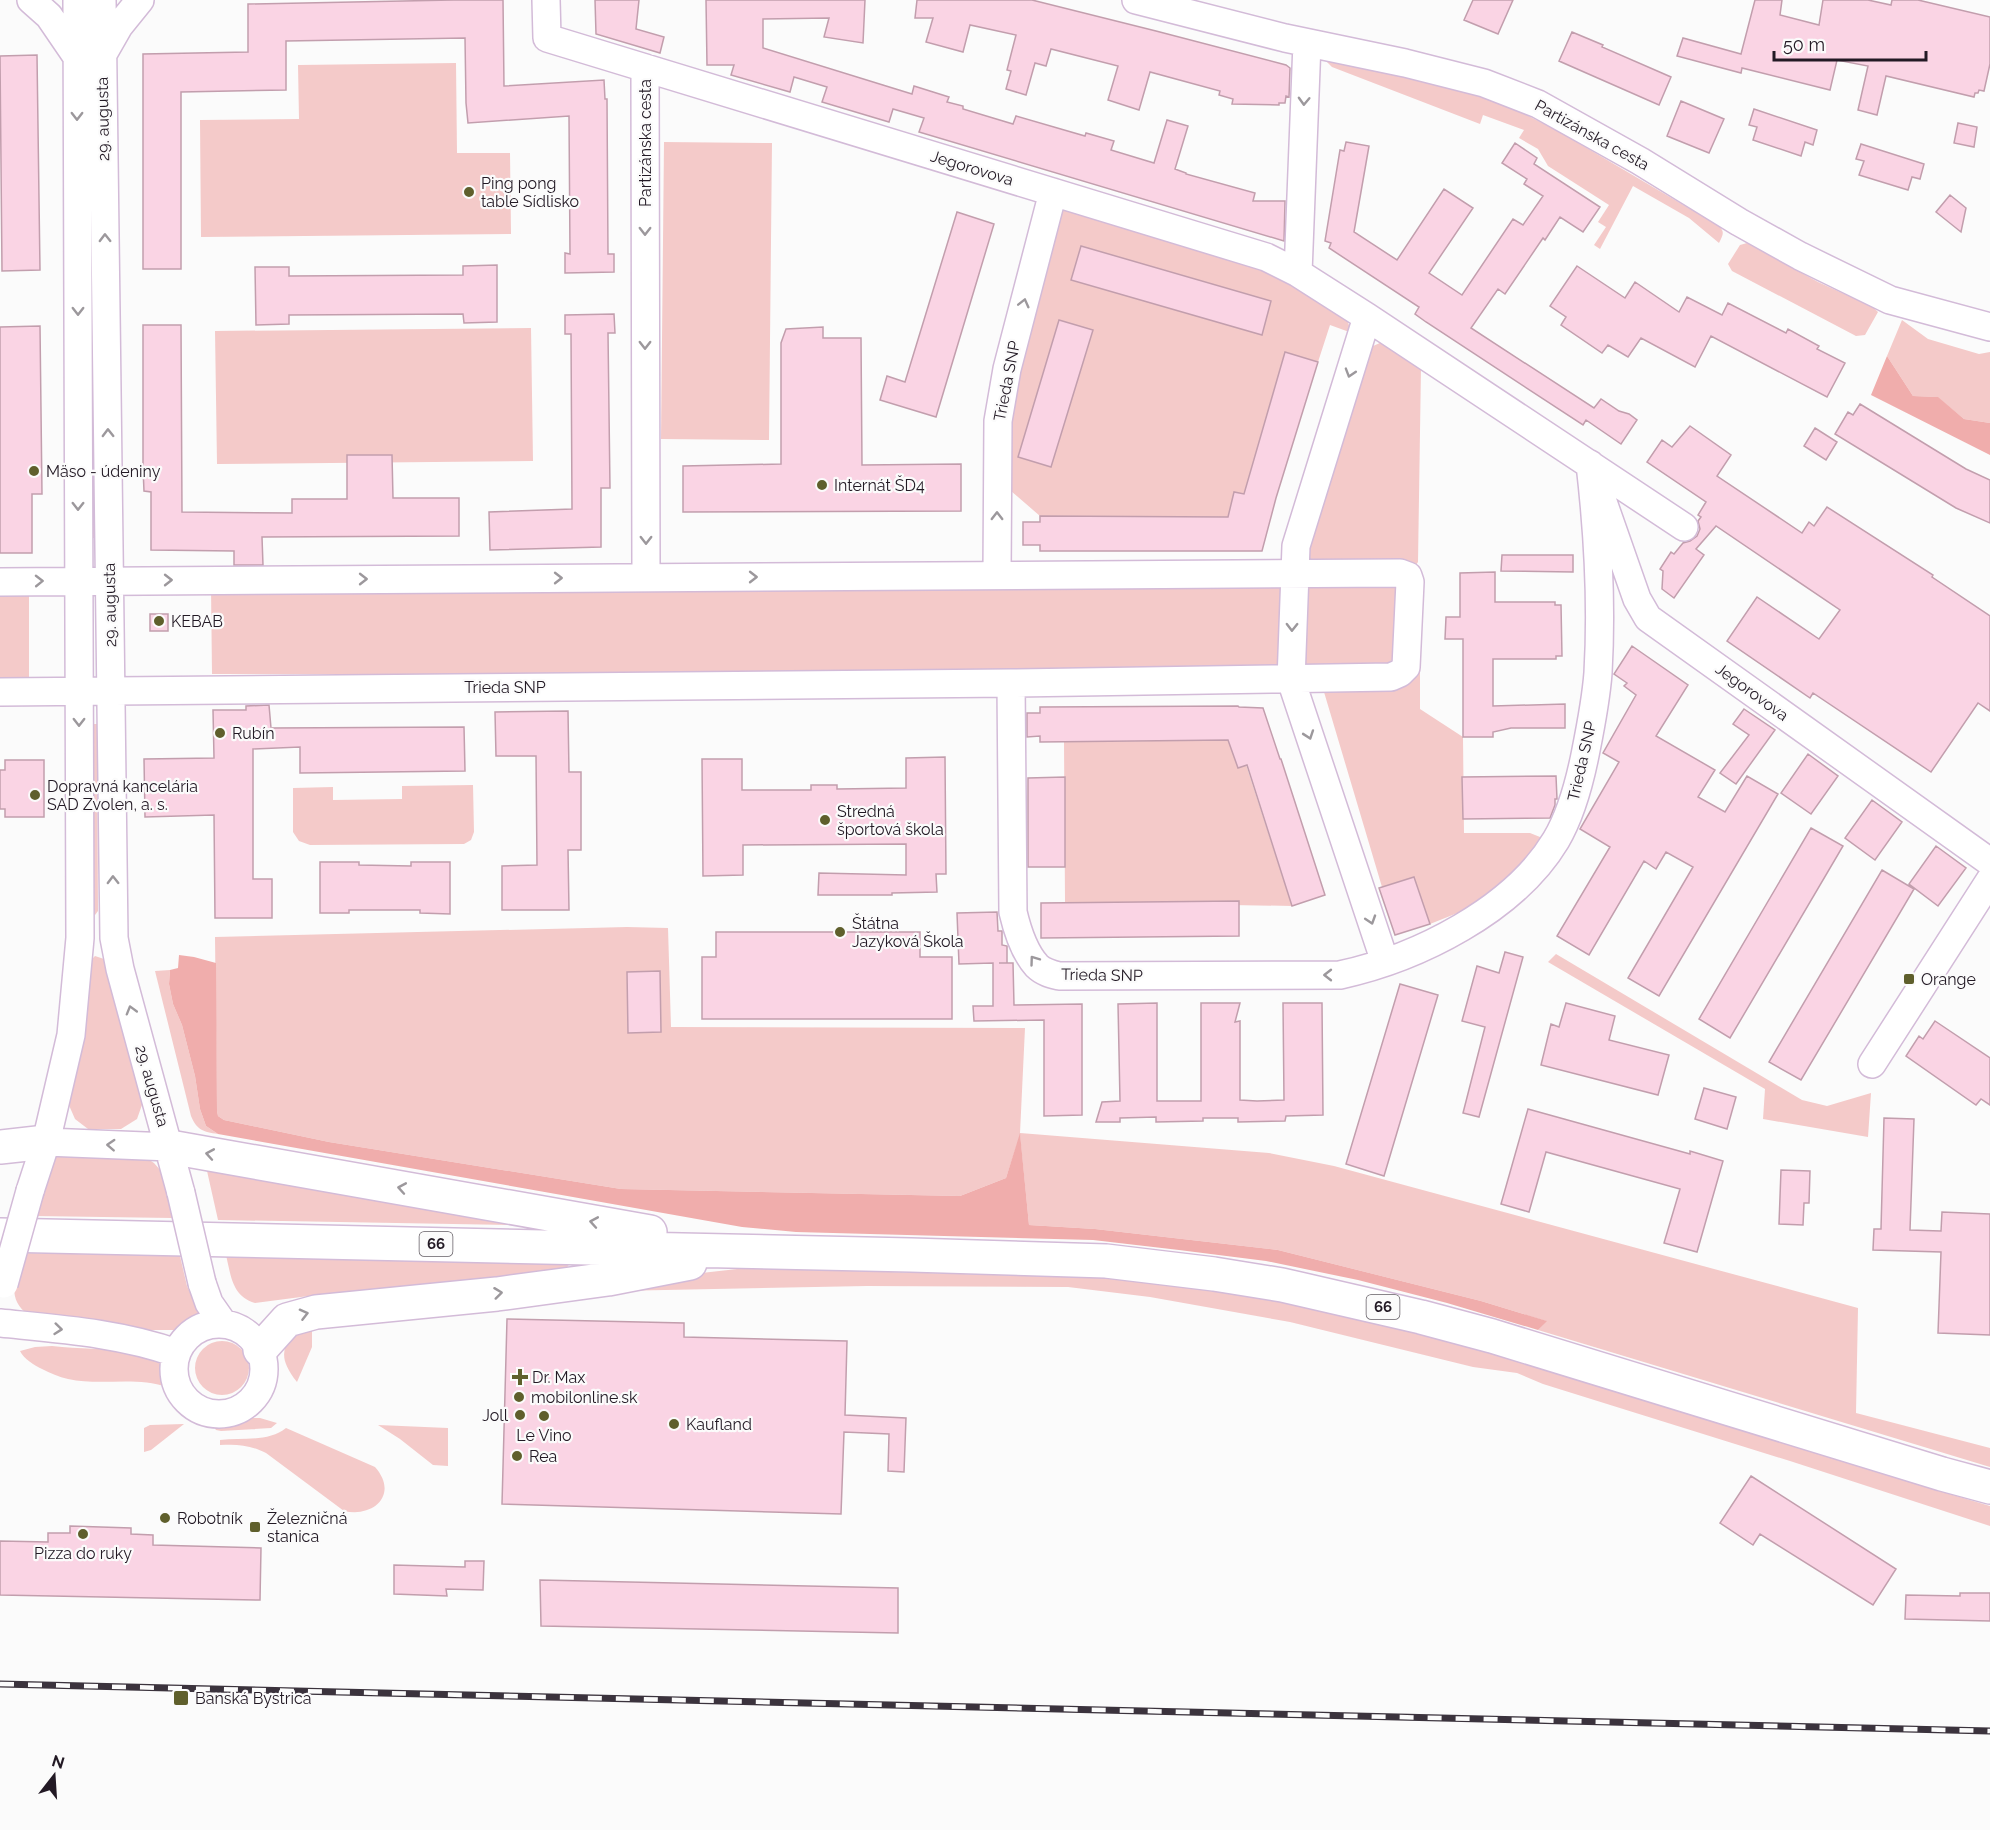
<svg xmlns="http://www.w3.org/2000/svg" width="1990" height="1830" font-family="Raleway,sans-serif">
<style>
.green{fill:#f4cac9}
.forest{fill:#f0adac}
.building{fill:#fad4e4;stroke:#c29ead;stroke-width:1.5}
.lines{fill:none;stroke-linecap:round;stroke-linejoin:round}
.minor-casing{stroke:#d3bbd8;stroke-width:30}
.major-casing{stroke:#d3bbd8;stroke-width:36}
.minor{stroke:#fff;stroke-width:27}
.major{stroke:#fff;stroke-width:33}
.rail-casing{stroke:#3b333d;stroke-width:7}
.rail{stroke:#fbfbfb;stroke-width:4.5;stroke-dasharray:14;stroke-linecap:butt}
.minor-bridge-casing{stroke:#d3bbd8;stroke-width:30;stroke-linecap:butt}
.minor-bridge{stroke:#fff;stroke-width:27}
.oneway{stroke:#9c989c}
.poi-dot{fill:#5f5f2c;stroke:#fbfbfb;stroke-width:2}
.labels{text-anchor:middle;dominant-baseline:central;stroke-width:4.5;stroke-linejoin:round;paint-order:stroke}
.shield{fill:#fbfbfb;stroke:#635d64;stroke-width:1.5}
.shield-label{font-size:15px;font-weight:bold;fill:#221924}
.street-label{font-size:16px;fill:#221924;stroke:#fbfbfb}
.poi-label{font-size:16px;fill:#221924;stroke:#fbfbfb;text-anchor:start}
</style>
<rect width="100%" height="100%" fill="#fbfbfb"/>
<path class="green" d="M1328 59 1412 78 1474 95 1511 107 1558 131 1719 226C1725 232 1723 235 1719 243L1689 218 1633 186 1600 249 1594 245 1606 227 1598 222 1609 205 1548 166 1538 149 1519 138 1524 130 1483 115 1480 124 1332 67 1326 61Z
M456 63 457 153H510L511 234 201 237 200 120 299 119 298 65Z
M664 142 772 143 769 440 661 439Z
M1061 209 1263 269 1323 303 1347 320 1352 333 1330 325 1318 362 1285 352 1238 517 1040 516 1004 485 1008 415Z
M1747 243 1818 282 1873 307 1878 312 1865 335 1856 336 1732 271 1728 264 1740 245Z
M88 275H94L96 538H89Z
M1902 320 1928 339 1979 354 1990 352V423L1964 419 1937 397 1913 396 1887 356Z
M531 328 533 461 217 464 215 331Z
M1382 342 1421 367 1418 562 1401 587 1396 657 1380 669 1281 666 628 674H212L211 588 1273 581 1308 553 1371 347Z
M0 590H29V681L0 682Z
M1420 626V709L1463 737 1464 833H1530L1545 839 1490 900 1430 924 1414 877 1382 887 1324 692 1386 690Z
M91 724H97L98 911 95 915 92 913Z
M1238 740 1292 906 1065 902 1064 742Z
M473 785 474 832 471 840 464 844 310 845 299 841 293 832V788L333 787V800L402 799V786Z
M627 927 668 928 671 1027 1025 1028 1020 1133 1269 1153 1334 1166 1858 1308 1856 1413 1990 1448V1467L1538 1330 1546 1321 1481 1301 1278 1250 1095 1229 1029 1225 1020 1135 1006 1178 960 1196 621 1189 329 1142 224 1120 218 1116 217 1111 215 937Z
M1556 954 1802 1100 1827 1106 1871 1093 1868 1137 1763 1119 1765 1089 1548 962Z
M95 956 104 959 143 1102 137 1119 121 1129H88L75 1119 68 1103 90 961Z
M170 970 169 984 173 1004 182 1025 195 1076 200 1109 206 1126 218 1134C203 1132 197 1130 191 1116L155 971Z
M60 1153 142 1155 154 1163 162 1172 172 1218 34 1216 54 1158Z
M205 1162 567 1226 218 1220Z
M22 1253 180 1256 187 1286 199 1311 198 1315 177 1330H147L29 1315C5 1299 16 1277 22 1253Z
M226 1255 566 1264 569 1266 565 1268 325 1300 324 1294 255 1303C232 1296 231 1276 226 1255Z
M746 1268 1107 1278 1196 1287 1265 1297 1460 1343 1889 1476 1990 1506V1526L1790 1461 1543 1384 1517 1373 1473 1367 1290 1322 1150 1297 1068 1287 867 1286 566 1292 657 1278Z
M312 1320V1347L297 1382C273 1352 285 1340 312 1320Z
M195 1368a27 27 0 1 1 54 0a27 27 0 1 1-54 0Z
M52 1346C79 1349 106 1348 133 1352 138 1353 146 1353 151 1355 163 1360 169 1376 167 1387 136 1376 101 1386 68 1379 59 1377 50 1373 42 1369 34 1365 24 1359 20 1351L35 1347Z
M245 1418H260L277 1423 271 1428 221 1431 216 1430 211 1423 232 1422Z
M184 1424 151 1450 144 1452V1428L150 1425Z
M378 1425 448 1428V1466L433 1465 400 1439Z
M286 1428 375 1467C399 1494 374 1518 344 1511L266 1453C250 1445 238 1444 220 1445V1440C241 1438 269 1442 286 1428Z"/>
<path class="forest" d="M1887 356 1913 396 1938 397 1964 419 1990 423V455L1871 395Z
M179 955 194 957 216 963 217 1111 218 1116 224 1120 329 1142 621 1189 960 1196 1006 1178 1020 1133 1029 1225 1095 1229 1278 1250 1481 1301 1547 1321 1538 1330 1447 1303 1358 1280 1266 1261 1179 1250 1093 1240 796 1232 742 1227 218 1134 206 1126 200 1109 195 1076 182 1025 173 1004 169 984 170 970 178 968Z"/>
<path class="building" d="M453 0H503L504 86 604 80 605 99H607L608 254H614V272L565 273V253L570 254 569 116 468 123 466 103 465 38 286 41V90L181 92V269H143V54L248 52V4Z
M595 0H639L636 29 664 37 660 53 596 34Z
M706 0H865L863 43 824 37 829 18 763 19V48L912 94 914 86 949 97 947 102 963 106V109L1013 124 1016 116 1085 136 1086 133 1114 141 1111 150 1154 163 1167 120 1188 126 1175 169 1186 173V174L1255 193 1253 201H1285L1284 241 919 132 924 118 893 109 889 122 822 102 827 87 794 77 790 92 731 75 734 65H707Z
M917 0H1032L1156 31 1286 65 1290 68 1289 97 1286 96 1285 103H1279V105L1232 104 1233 99 1219 95 1220 91 1150 72 1139 110 1108 100 1118 66 1051 49 1046 66 1035 63 1026 95 1006 89 1011 71 1007 70 1016 35 970 25 963 52 926 42 933 18H915Z
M1473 0H1513L1498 34 1464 20Z
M1755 0H1782L1780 15 1819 25 1823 0H1868L1891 5 1892 0H1918L1990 17V64L1984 91 1979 90 1978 93H1975L1974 97 1886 76 1877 115 1858 110 1868 66 1837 60 1830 90 1742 68 1741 73 1677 56 1683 38 1741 54Z
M1572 32 1603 45 1602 47 1671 77 1659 105 1559 61Z
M37 55 40 270 2 271 0 56Z
M1681 101 1724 119 1709 153 1667 136Z
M1754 109 1817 130 1813 145 1805 142 1801 156 1753 140 1757 127 1749 125Z
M1958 123 1977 127 1974 147 1954 143Z
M1346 142 1369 146 1354 232 1397 260 1444 189 1473 208 1429 273 1462 295 1513 219 1523 225 1543 196 1524 184 1527 179 1502 163 1515 143 1537 158 1534 164 1600 207 1583 232 1560 217 1545 240 1543 238 1505 294 1498 289 1471 328 1594 408 1601 399 1619 411 1629 414 1637 420 1621 444 1586 420 1583 425 1426 322 1415 314 1419 307 1329 248 1331 243 1325 241 1340 150 1344 151Z
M1861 144 1924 164 1920 179 1912 177 1908 190 1859 175 1864 161 1856 159Z
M1950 195 1966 208 1961 232 1936 212Z
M957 212 994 224 936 417 880 400 887 376 905 382Z
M1081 246 1271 301 1262 335 1071 280Z
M497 265V322L464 323 463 314 289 315V324L256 325 255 267H289V276L463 275V266Z
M1577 266 1625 298 1635 282 1679 312 1687 297 1722 315 1728 303 1786 333 1788 329 1819 346 1817 349 1845 363 1827 397 1711 336 1695 367 1641 338 1628 357 1608 345 1602 353 1561 325 1566 317 1550 306Z
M614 314 615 333H608L610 488H601V547L490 550 489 512 572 509 571 334H565V315Z
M1059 320 1093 330 1051 467 1018 457Z
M143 325H181L182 512 292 513V499H347V455H392L393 498H459V536L262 537 263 565H234V551L151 550V492L144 491 143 468Z
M40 326 42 494H32V553H0V327Z
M823 327V338H861L862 465 961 464V511L683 512V466L781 464V343L786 329Z
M1285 352 1318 362 1276 498 1262 551H1040V545H1023V522H1040V516L1228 517 1234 492 1244 494Z
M1860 404 1966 469 1990 480V523L1956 508 1835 434 1848 412 1853 415Z
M1690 426 1731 455 1717 476 1802 533 1809 522 1814 526 1827 507 1933 575 1932 577 1990 616V711L1978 703 1931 772 1813 693 1810 698 1727 641 1757 597 1819 639 1840 610 1716 526 1696 549 1704 555 1674 598 1662 589 1663 571 1660 569 1671 552 1674 554 1683 543 1690 541 1697 536 1700 529 1698 521 1701 517 1698 515 1706 502 1647 462 1662 440 1672 447Z
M1815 428 1837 442 1826 460 1804 446Z
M1502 555H1573V572L1501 571Z
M1495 572V602H1555V605H1561L1562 656H1556V659H1493V706L1565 704V728H1511L1493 732V737H1463V639H1445L1446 617H1460V573Z
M150 614H168V631H150Z
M1632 646 1688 685 1656 736 1715 770 1698 797 1725 812 1747 776 1778 794 1659 996 1628 978 1693 867 1666 852 1656 869 1644 861 1589 955 1557 936 1610 847 1580 829 1619 762 1603 753 1636 695 1624 686 1627 683 1614 674Z
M269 705 271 728 464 727 465 771 300 773V747L253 749V879H272V918H215L214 815 145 817 144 759 214 758 213 710H246V706Z
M1238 706 1239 707 1263 708 1280 759H1281L1325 895 1292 906 1247 765 1238 768 1228 740 1040 742V736L1027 737V713H1040V707Z
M1744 709 1775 730 1736 784 1720 773 1749 735 1733 724Z
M568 711 569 772H581V850H568L569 910H502V866L537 865 536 756H496L495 712Z
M1808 754 1838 776 1811 814 1781 793Z
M945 757 946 874H936L937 892 892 893V895H818L819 873 906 875V844L743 845V875L703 876 702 759H742V790H811V785H837V789L906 788V758Z
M5 760H44V817H5V809H0V770H5Z
M1556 776 1557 799H1555V805L1550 818 1463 819 1462 777Z
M1065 777V867H1028V778Z
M1872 800 1902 822 1875 860 1845 838Z
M1811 828 1843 846 1730 1038 1699 1019Z
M1936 846 1966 868 1938 906 1909 884Z
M320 862H359V865L411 866V862H450V914L420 913V910H349V913H320Z
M1882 870 1914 889 1801 1080 1769 1062Z
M1414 877 1430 924 1395 935 1379 888Z
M1239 901V936L1041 938V903Z
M997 912 998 931H1002V945L1007 946V963H999H1013L1014 1005 1082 1004V1115L1044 1116V1020L974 1021 973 1006H993V963L959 964 957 913Z
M716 932H920V957H952V1019H702V957H716Z
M1505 952 1523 957 1479 1117 1463 1113 1485 1027 1462 1021 1477 966 1499 973Z
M660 971 661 1032 628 1033 627 972Z
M1400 984 1438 995 1384 1176 1346 1164Z
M1157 1003V1101H1201V1003H1240L1235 1022 1240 1021V1100L1257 1101 1284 1100 1283 1003H1322L1323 1115 1286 1116 1285 1121 1238 1122V1118H1203V1121L1156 1122V1117L1120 1118V1122H1096L1102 1102 1120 1101 1118 1004Z
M1566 1003 1615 1016 1609 1040 1669 1055 1658 1095 1541 1065 1551 1024 1559 1027Z
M1935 1021 1990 1058V1105L1981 1099 1976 1105 1906 1056 1919 1036 1923 1039Z
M1704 1088 1736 1097 1727 1129 1695 1119Z
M1528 1109 1690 1154V1151L1723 1161 1697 1252 1664 1243 1680 1189 1546 1152 1529 1212 1501 1204Z
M1884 1118 1914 1119 1910 1230 1941 1231 1942 1212 1990 1214V1335L1938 1333 1941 1252 1873 1250 1874 1229H1881Z
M1781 1170 1810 1171 1809 1203H1804L1803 1225 1779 1224Z
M507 1319 684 1323V1337L847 1341 845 1415 906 1418 904 1472 888 1471 889 1434 844 1432 841 1514 502 1504Z
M1751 1476 1896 1569 1873 1605 1760 1534 1753 1545 1720 1523Z
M70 1526 131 1528V1534L153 1535V1545L261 1548 260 1600 0 1595V1541L48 1542V1533H70Z
M465 1561H484L483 1590 446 1589 447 1596 394 1594V1565L465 1567Z
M540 1580 898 1588V1633L541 1626Z
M1960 1593H1990V1621L1905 1619 1906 1595 1960 1596Z"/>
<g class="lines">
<defs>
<path id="minor" d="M31 0 49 16 77 57
M102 0 114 938 120 969 181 1193
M546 0 547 38 1266 257 1298 273 1367 317 1684 527
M1136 0 1285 38 1405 63 1484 83 1538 104 1640 161 1739 222 1800 256 1890 300 1990 327
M103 54 119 26 140 0
M645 68 646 578
M1298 273 1307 43
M1367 317 1296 546 1291 680 1385 962
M1602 499 1637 599 1648 618 1990 862
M997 574 998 421 1007 369 1053 192
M0 582 1400 573 1408 576 1410 582 1406 667 1400 673 1391 677 1011 683 0 692
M1011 683 1013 912C1017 929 1024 952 1037 966 1043 972 1051 974 1059 976L1340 975C1418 958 1514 910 1556 840 1572 813 1580 781 1586 750 1591 725 1596 699 1598 673 1602 604 1598 533 1590 464
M1872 1064 1990 880
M46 1142 170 1147
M30 1191 46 1142 71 1035 80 938 77 0
M202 1283 209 1303 223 1323
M0 1323C59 1329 120 1333 176 1353
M174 1369a45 45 0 1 1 90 0a45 45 0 1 1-90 0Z"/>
<path id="major" d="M0 1147 46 1142
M170 1147 650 1232
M0 1235 911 1255 1106 1261 1214 1274 1282 1285 1421 1317 1492 1336 1942 1474 1990 1487
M260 1350 287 1320 316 1312 497 1294 608 1279 690 1263"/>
</defs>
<use href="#minor" class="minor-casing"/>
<use href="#major" class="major-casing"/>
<use href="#minor" class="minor"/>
<use href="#major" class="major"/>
<defs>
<path id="rail" d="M0 1684 1990 1731"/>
</defs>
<use href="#rail" class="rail-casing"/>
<use href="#rail" class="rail"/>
<defs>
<path id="minor-bridge" d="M181 1193 202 1283
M4 1284 30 1191"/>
</defs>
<use href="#minor-bridge" class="minor-bridge-casing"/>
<use href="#minor-bridge" class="minor-bridge"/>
</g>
<defs><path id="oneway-chevron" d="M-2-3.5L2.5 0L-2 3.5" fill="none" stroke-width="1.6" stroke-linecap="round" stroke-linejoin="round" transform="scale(1.5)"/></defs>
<g class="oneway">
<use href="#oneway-chevron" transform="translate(1304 101) rotate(92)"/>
<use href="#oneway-chevron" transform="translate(77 116) rotate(90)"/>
<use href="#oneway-chevron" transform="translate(645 231) rotate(90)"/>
<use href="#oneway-chevron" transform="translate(105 238) rotate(-91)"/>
<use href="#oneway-chevron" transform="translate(1024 303) rotate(-76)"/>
<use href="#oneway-chevron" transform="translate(78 311) rotate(90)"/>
<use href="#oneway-chevron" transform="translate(645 345) rotate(90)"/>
<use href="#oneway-chevron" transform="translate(1350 373) rotate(107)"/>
<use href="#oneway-chevron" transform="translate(108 433) rotate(-91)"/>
<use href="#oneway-chevron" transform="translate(78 506) rotate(90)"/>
<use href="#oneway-chevron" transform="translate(997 516) rotate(-90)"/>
<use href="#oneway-chevron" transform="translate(646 540) rotate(90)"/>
<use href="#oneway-chevron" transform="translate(753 577)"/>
<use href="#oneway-chevron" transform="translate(558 578)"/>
<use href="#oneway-chevron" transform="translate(363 579)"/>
<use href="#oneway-chevron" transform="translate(168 580)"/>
<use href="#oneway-chevron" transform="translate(39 581) rotate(-1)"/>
<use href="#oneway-chevron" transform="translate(1292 627) rotate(91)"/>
<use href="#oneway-chevron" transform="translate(79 722) rotate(90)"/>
<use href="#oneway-chevron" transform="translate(1309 735) rotate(71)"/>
<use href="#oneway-chevron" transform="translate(113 880) rotate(-91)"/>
<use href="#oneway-chevron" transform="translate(1371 920) rotate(72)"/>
<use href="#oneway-chevron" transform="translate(1034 960) rotate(-126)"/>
<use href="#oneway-chevron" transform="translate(1328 975) rotate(180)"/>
<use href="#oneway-chevron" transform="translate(131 1010) rotate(-106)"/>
<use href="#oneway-chevron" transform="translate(111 1145) rotate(-177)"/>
<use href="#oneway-chevron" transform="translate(210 1154) rotate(-170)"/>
<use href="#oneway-chevron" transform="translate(402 1188) rotate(-170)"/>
<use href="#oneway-chevron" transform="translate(594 1222) rotate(-170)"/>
<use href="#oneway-chevron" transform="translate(498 1293) rotate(-7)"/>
<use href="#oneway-chevron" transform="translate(304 1314) rotate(-14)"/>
<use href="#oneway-chevron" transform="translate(58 1329) rotate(6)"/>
</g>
<g class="poi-dot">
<circle cx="469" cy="192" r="6"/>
<circle cx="34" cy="471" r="6"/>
<circle cx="822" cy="485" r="6"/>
<circle cx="159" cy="621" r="6"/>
<circle cx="220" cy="733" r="6"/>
<circle cx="35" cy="795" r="6"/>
<circle cx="825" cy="820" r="6"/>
<circle cx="840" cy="932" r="6"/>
<rect x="1903" y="973" width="12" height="12" rx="3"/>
<path d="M517 1368h6v6h6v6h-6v6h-6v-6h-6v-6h6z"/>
<circle cx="519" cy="1397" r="6"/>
<circle cx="520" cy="1415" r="6"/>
<circle cx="544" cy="1416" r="6"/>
<circle cx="674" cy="1424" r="6"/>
<circle cx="517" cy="1456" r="6"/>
<circle cx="165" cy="1518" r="6"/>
<rect x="249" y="1521" width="12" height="12" rx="3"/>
<circle cx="83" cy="1534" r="6"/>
<rect x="173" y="1690" width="16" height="16" rx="3"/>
</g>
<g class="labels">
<g class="shield">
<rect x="419.5" y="1232" width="33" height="24" rx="4.5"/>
<rect x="1366.5" y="1295" width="33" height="24" rx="4.5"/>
</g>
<g class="shield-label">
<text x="436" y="1244">66</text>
<text x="1383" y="1307">66</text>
</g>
<g class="street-label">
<text transform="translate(103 119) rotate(-91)">29. augusta</text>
<text transform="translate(1592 135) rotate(29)">Partizánska cesta</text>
<text transform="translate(645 143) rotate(-90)">Partizánska cesta</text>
<text transform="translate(972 168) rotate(17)">Jegorovova</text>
<text transform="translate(1007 381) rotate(-79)">Trieda SNP</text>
<text transform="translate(110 605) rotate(-91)">29. augusta</text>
<text x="505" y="687">Trieda SNP</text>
<text transform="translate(1752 692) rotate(36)">Jegorovova</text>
<text transform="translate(1582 761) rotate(-77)">Trieda SNP</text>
<text transform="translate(1102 975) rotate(1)">Trieda SNP</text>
<text transform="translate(152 1086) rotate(74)">29. augusta</text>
</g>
<g class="poi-label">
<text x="481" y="183">Ping pong<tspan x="481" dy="18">table Sídlisko</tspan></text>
<text x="46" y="471">Mäso - údeniny</text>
<text x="834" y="485">Internát ŠD4</text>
<text x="171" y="621">KEBAB</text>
<text x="232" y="733">Rubín</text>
<text x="47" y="786">Dopravná kancelária<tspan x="47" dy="18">SAD Zvolen, a. s.</tspan></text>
<text x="837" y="811">Stredná<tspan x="837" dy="18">športová škola</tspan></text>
<text x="852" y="923">Štátna<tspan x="852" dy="18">Jazyková Škola</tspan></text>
<text x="1921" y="979">Orange</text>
<text x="532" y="1377">Dr. Max</text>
<text x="531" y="1397">mobilonline.sk</text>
<text x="508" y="1415" text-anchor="end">Joll</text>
<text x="686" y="1424">Kaufland</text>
<text x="544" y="1435" text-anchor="middle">Le Vino</text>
<text x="529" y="1456">Rea</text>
<text x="177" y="1518">Robotník</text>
<text x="267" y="1518">Železničná<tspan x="267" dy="18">stanica</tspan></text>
<text x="83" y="1553" text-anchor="middle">Pizza do ruky</text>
<text x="195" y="1698">Banská Bystrica</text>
</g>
</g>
<g transform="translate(54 1776) rotate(17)" stroke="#fbfbfb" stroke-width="4.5" paint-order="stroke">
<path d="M0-4.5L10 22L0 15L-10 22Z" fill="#221924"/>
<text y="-9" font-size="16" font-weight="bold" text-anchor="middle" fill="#221924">N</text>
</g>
<path d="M1774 51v9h152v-9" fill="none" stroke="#221924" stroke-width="3"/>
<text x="1783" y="51" font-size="18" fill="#221924" stroke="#fbfbfb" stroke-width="4.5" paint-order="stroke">50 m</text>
</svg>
